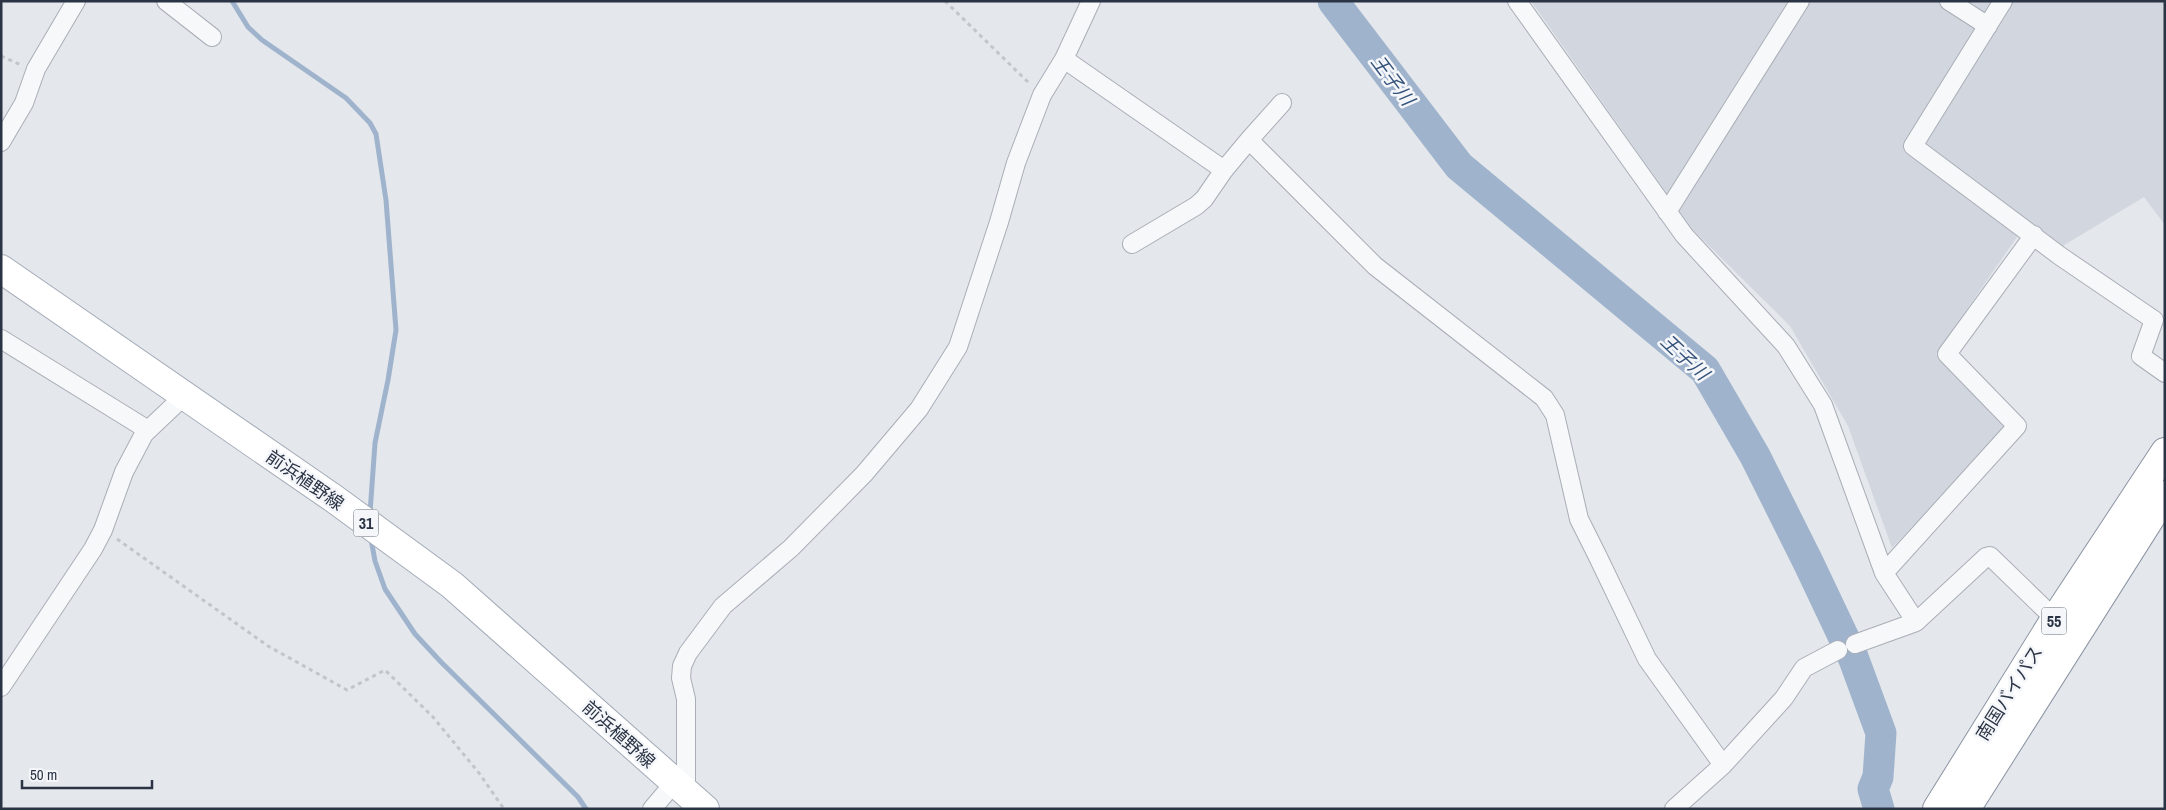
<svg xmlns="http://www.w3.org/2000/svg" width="2166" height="810" font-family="'Archivo Narrow','Noto Sans JP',sans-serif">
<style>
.built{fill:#d2d6de}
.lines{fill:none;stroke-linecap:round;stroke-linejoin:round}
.stream{stroke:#9fb4cc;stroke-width:5}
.river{stroke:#9fb4cc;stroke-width:31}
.street-casing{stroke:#a9aeb7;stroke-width:20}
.primary-casing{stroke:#a3abb8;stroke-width:30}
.highway-casing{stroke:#8b94a3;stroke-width:30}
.path{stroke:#c2c5cb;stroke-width:3;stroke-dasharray:4 4;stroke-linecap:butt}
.street{stroke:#f7f8fa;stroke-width:18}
.primary{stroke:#fff;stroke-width:28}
.highway{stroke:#fff;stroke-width:28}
.labels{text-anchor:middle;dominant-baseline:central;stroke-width:5;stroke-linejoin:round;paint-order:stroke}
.shield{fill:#f4f6f9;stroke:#676e7b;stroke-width:1}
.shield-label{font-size:16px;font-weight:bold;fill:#2b3445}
.street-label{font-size:18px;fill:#2b3445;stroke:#f4f6f9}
.water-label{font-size:19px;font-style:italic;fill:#34527a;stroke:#f4f6f9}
</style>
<rect width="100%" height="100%" fill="#e4e7ec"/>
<path class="built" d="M1531 1H2165V225L2144 197 2061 247 2028 221 1936 354 2007 428 1892 548 1848 426 1790 326 1690 227Z"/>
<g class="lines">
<path class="stream" d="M232 1 248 27 262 40 346 98 370 123 376 134 386 200 396 330 388 380 375 443 370 513
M371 539 375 561 385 589 415 634 441 662 578 797 586 809"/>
<path class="river" d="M1333 1 1459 166 1705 370 1755 456 1808 562 1853 657 1881 733 1878 777 1873 789 1879 809"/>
<defs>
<path id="street" d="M166 1 212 37
M1517 1 1684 235 1786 346 1823 405 1884 573 1916 622
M1949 1 1988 26
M2003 1 1913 146 2060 256 2154 320 2141 356 2165 373
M1064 59 1224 170
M1249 140 1375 266 1544 398 1555 415 1579 519 1598 557 1647 659 1723 765
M1 142 24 103 36 69 76 1
M1667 212 1800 1
M1132 244 1196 206 1204 199 1224 170 1249 140 1282 103
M1 339 148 430
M1884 573 2017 426 1947 354 2034 235
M1855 644 1916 622 1986 557 1990 556 2055 619
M1 687 93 549 103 530 124 472 144 434 184 396
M686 792V699L681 678 682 666 688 653 723 606 791 548 864 474 919 409 958 347 999 222 1016 163 1042 95 1064 59 1091 1
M652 809 674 783
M1674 809 1723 765 1784 698 1804 668 1838 650"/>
<path id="primary" d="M1 269 333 498 452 585 705 809"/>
<path id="highway" d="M1937 809 2055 619 2165 452
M1966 809 2165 495"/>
</defs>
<use href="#street" class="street-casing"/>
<use href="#primary" class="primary-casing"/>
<use href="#highway" class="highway-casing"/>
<path class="path" d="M945 1 1030 84
M1 56 21 65
M117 539 268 646 347 690 385 670 433 717 479 773 504 809"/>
<use href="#street" class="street"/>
<use href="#primary" class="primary"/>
<use href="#highway" class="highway"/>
</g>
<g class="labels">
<g class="shield">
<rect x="353.5" y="509.5" width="25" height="27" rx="4"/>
<rect x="2041.5" y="607.5" width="25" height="27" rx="4"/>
</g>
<g class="shield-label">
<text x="366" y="523">31</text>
<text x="2054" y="621">55</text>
</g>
<g class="street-label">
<text transform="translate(305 480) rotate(35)">前浜植野線</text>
<text transform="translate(2009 693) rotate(-58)">南国バイパス</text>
<text transform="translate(619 734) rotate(42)">前浜植野線</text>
</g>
<g class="water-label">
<text transform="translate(1393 80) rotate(53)">王子川</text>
<text transform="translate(1685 357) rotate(43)">王子川</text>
</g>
</g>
<rect width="2166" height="810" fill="none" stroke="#2b3445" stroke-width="5"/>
<path d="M22 780v8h130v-8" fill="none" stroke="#2b3445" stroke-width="2.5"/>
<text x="30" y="780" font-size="15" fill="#2b3445" stroke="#f4f6f9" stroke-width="4" paint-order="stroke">50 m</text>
</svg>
